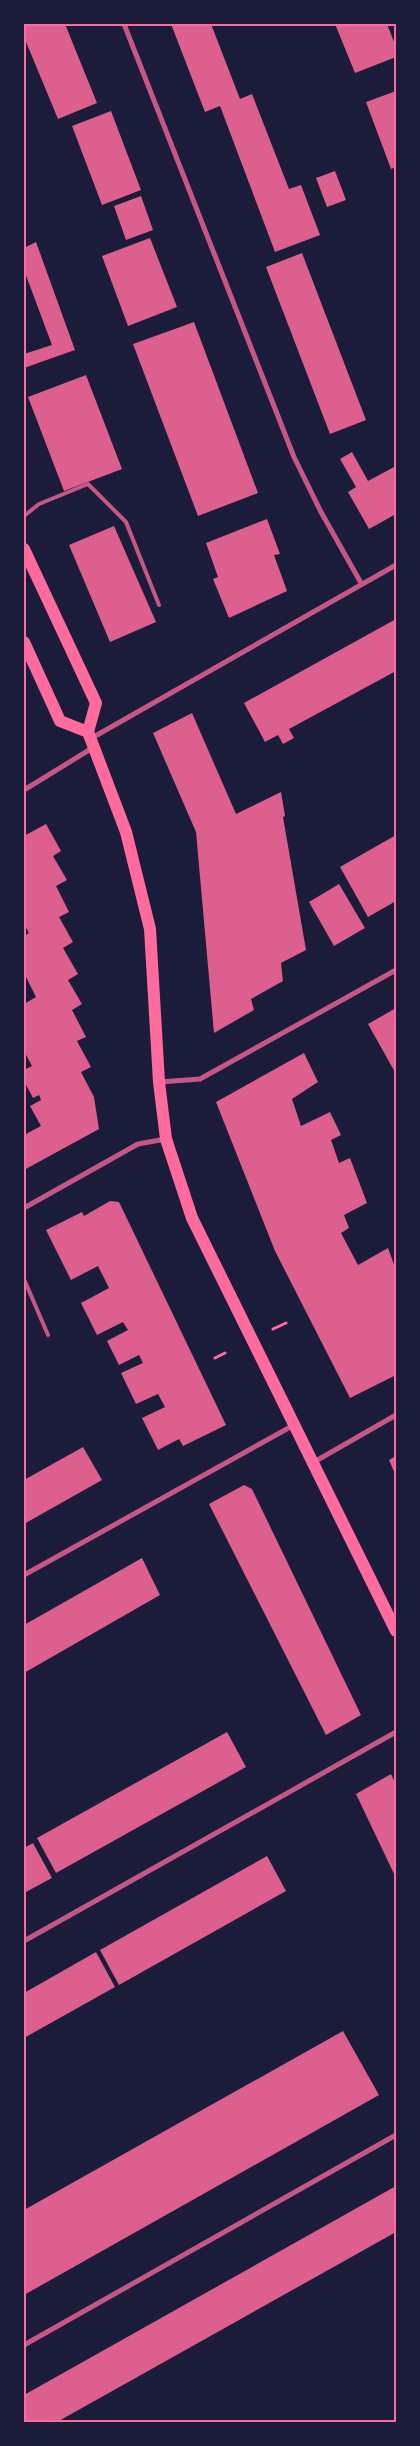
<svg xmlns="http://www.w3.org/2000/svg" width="420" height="2446" font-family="'Nunito Sans',sans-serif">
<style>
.building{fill:#dd5f8e}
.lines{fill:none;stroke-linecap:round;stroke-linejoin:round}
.path{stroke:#ff6b9d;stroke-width:3}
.service{stroke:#c65784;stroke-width:4}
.minor{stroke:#c65784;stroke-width:5}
.primary{stroke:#ff6b9d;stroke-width:12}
.neatline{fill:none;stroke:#ff6b9d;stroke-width:2}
</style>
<rect width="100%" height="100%" fill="#1b1b3a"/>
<path class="building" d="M24 24H65L97 103 58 119 24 37Z
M171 24H211L240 99 252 94 289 189 301 185 320 235 275 252 220 106 205 112Z
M335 24H387L396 47V57L355 73Z
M396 91V167L391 169 366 102Z
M111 111 141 190 102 205 72 126Z
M335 171 346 200 327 207 316 178Z
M141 196 153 230 126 240 114 206Z
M150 238 177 307 128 326 102 256Z
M36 242 75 350 24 368V354L52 345 24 270V248Z
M302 253 366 420 330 434 266 267Z
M194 322 258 493 198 516 133 344Z
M86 375 122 469 64 491 28 397Z
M352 452 368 481 396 466V514L369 529 348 492 356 487 340 459Z
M267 519 280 554 274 555 287 591 229 618 213 579 218 577 206 543Z
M114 526 156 622 110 642 69 545Z
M396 619V671L289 729 294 738 283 744 278 735 265 742 244 703Z
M192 713 236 814 281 792 285 816 283 817 306 950 281 963 283 981 251 999 254 1010 214 1033 196 832 153 733Z
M46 824 61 851 53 856 67 880 56 886 69 912 59 917 73 942 63 948 78 974 68 980 82 1004 72 1010 86 1037 77 1041 91 1067 81 1072 94 1097 99 1129 24 1170V1135L41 1126 30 1106 41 1100 39 1095 33 1098 24 1081V1070L32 1066 24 1051V1004L36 997 24 973V936L29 933 24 924V836Z
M396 835V901L368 917 340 867Z
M339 884 365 928 334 946 309 902Z
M396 1008V1074L368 1024Z
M304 1053 318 1082 292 1099 301 1126 330 1112 341 1135 331 1140 339 1163 350 1158 367 1203 344 1215 349 1228 341 1233 358 1265 388 1248 396 1270V1375L350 1398 275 1251 216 1102Z
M110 1201 119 1202 226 1425 183 1446 179 1439 158 1450 142 1418 165 1407 158 1394 136 1404 121 1373 143 1363 139 1355 119 1365 107 1341 128 1330 123 1322 97 1335 81 1303 109 1288 98 1266 71 1280 46 1230 82 1212 84 1216Z
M83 1447 102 1480 24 1524V1480Z
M396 1456V1476L389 1460Z
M244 1485 252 1489 361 1715 326 1735 209 1504Z
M142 1558 160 1595 24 1673V1625Z
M227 1732 246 1767 56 1873 37 1838Z
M391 1774 396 1785V1878L356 1794Z
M33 1843 52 1878 24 1893V1848Z
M267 1856 286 1891 119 1985 100 1950Z
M96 1952 115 1987 24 2038V1993Z
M343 2031 379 2095 24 2295V2210Z
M396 2186V2232L57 2422H24V2395Z"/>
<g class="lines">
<path class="path" d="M273 1329 286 1323
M215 1358 225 1353"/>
<path class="service" d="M24 516 39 504 88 484 126 522 159 605
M24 1279 48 1335"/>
<path class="minor" d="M124 24 294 457 321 512 361 583
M90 739 396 565
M24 790 94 747
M160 1082 200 1079 396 970
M24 1208 138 1144 166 1139
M314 1462 396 1415
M24 1575 294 1425
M24 1941 396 1732
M24 2345 396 2135"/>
<path class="primary" d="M24 549 96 703 88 732 126 832 150 929 159 1082 166 1139 192 1218 396 1631
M24 642 60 721 88 732"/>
</g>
<rect width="420" height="2446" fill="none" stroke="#1b1b3a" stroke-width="50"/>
<rect x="25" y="25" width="370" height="2396" class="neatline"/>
</svg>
